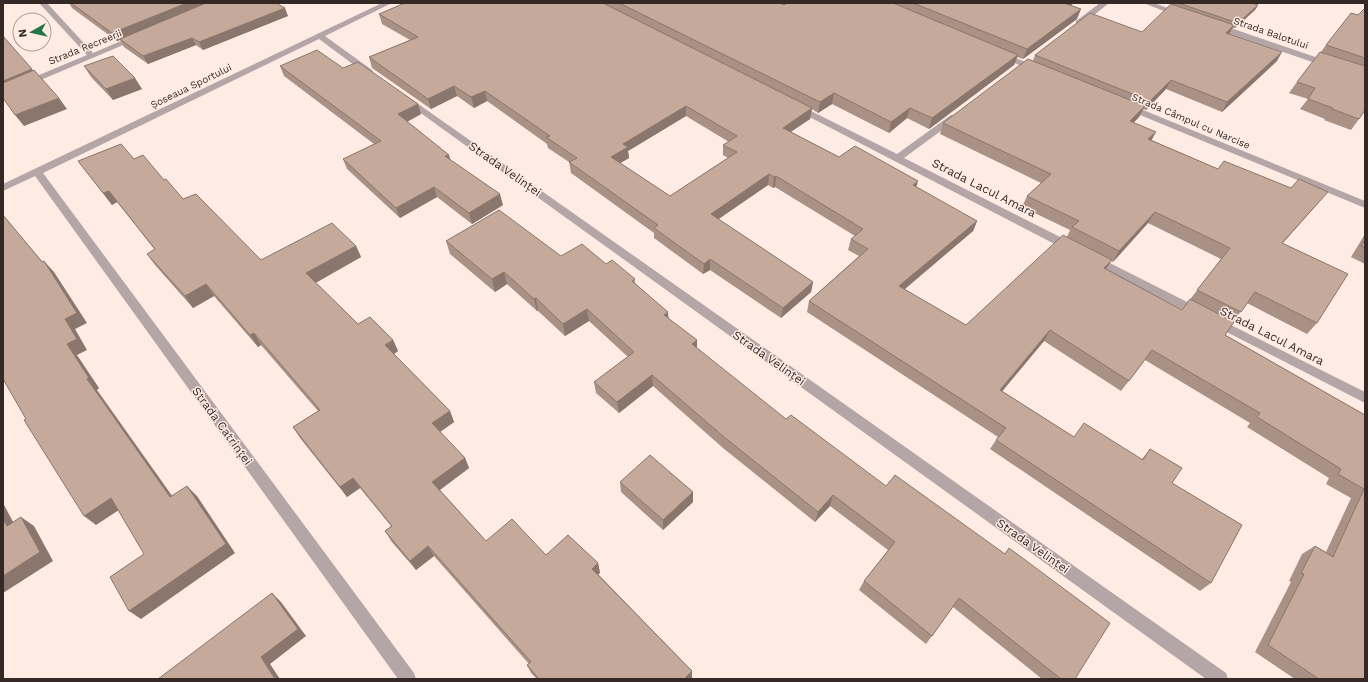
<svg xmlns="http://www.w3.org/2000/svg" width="1368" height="682" font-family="'Work Sans',sans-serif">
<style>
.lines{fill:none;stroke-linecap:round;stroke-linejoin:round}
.minor{fill:#b4a5a6;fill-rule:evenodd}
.wall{fill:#a99185;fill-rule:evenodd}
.shaded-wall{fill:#8a766c}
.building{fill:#c5a99b;stroke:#8a766c;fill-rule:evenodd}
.labels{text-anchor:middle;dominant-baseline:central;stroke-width:3;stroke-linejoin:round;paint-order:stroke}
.far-street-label{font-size:10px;fill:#342924;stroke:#feebe4}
.street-label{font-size:12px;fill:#342924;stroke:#feebe4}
</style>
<rect width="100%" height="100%" fill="#feebe4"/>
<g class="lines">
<path class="minor" d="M39 3H47L93 53 135 35H141L142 37 3 96V90L87 55Z
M382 3H392L325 36 372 70 373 72 372 74H366L319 39 43 173 414 673 416 679H398L35 176 3 191V184Z
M1100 3H1109L1082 25H1076V21Z
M1143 3H1154L1184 14 1183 16H1177Z
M1213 24H1219L1333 63 1334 65 1333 67H1327L1213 28Z
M999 53H1005L1041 69 1040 71H1034L999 57 998 55Z
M407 96 1226 673 1228 679H1206L404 101 403 99 404 97Z
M1126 103 1365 201V208L1123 108 1122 106 1123 104Z
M797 104 897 154 951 115H957L959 117 957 119 904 158 1076 245 1077 248 1076 251H1068L794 109 793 107Z
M1094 255 1203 310 1205 313 1203 316 1199 317 1195 316 1090 262 1089 259 1090 256Z
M1215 317 1365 392V403L1211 324 1209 321 1211 318Z"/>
</g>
<path class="wall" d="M69 3H276L288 16 203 50 196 45 148 64 124 47 120 40 117 41 72 8Z
M405 3H780L784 5 787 3H1074L1071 5 1077 19 1023 59 1017 57 1014 65 929 129 907 118 889 133 832 104 818 113 812 109 810 119 791 132 839 157 916 188 977 221 973 231 904 290 966 325 1067 237 1070 230 1022 207 1027 196 1041 183 940 134 943 123 1033 61 1035 55 1142 32 1173 5 1174 3H1252L1258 5 1255 10 1235 28H1233L1229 34 1277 61 1222 112 1166 89 1146 110 1143 109 1139 117 1133 123 1156 132 1151 140 1218 169 1319 202 1282 244 1317 323 1307 334 1247 303 1233 322 1225 335 1365 415V679H1295L1255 652 1291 582 1289 581 1302 554 1315 546 1326 552 1351 498 1326 484 1329 478 1247 427 1250 423 1145 360 1121 391 1044 341 1002 391 1074 437 1142 459 1150 449 1172 483 1211 583 1200 591 990 449 998 437 807 312 809 301 859 256 848 250 851 239 855 236 775 187 773 188 768 185 718 219 813 282 811 292 781 318 710 270 703 274 654 238V233L571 173 569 162 548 148 547 144 487 101 474 108 457 96 431 109 372 68 369 57 410 40 382 24 379 14ZM686 116 729 142 723 145V155L728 158 670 196 620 163 629 158 628 151ZM1148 223 1221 259 1182 310 1106 269 1111 261 1113 262Z
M1365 8V110L1359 119 1351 130 1324 120 1325 119 1300 109 1308 99 1289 93 1297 82 1321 52 1326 45Z
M84 66 142 89 113 100 91 77Z
M280 66 343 68 418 104 421 114 407 122 503 205 472 224 437 197 400 218 347 169 343 159 374 144 284 76Z
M134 159 164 180 183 199 261 260 356 246 361 257 315 283 358 324 393 340 398 351 394 354 450 411 454 422 440 432 465 458 469 468 440 490 486 541 546 555 598 563 600 573 598 574 692 671V678L691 679H537L531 673 527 665 529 664 434 556 416 570 391 541 385 531 391 526 360 488 347 497 300 438 293 427 318 411 261 345 258 347 214 296 193 308 155 265 147 254 155 250 117 202 112 205 78 161Z
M1365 234V264L1351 257Z
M446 241 561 256 606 264 635 279V283L697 348 1075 679H1042L953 607 926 644 859 590 864 581 888 550 830 506 815 522 723 448 653 386 619 413 596 393 594 382 628 357 589 321 565 336 538 311H537L507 284 495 292 450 254Z
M620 482 693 492V502L663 530 621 492Z"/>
<path class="shaded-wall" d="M187 3H209L120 39V40L117 41 112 33Z
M1064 3H1074L1060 13Z
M1258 5 1255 10 1235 28 1238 23Z
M285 8 288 16 203 50 199 42Z
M1081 9 1077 19 1023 59 1027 49Z
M1234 25 1229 34 1226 33Z
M192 38 196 45 148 64 143 56Z
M1282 52 1277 61 1222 112 1227 102Z
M1018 55 1014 65 929 129 932 118Z
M32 69 36 75 3 88V81Z
M135 78 142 89 113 100 106 89Z
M1171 80 1166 89 1146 110 1150 101Z
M454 86 457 96 431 109 428 99Z
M485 91 487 101 474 108 471 97Z
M834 93 832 104 818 113 820 102Z
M59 98 67 109 24 126 15 115Z
M418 104 421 114 401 125 398 114Z
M686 106V116L628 151 629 158 612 168 611 157 623 144Z
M1145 106 1139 117 1124 132 1130 121Z
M812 108 810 119 781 138 783 128Z
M910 108 907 118 889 133 891 122Z
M1156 132 1150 143 1148 139Z
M449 155 452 165 445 156Z
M769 174 768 185 710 225 711 214Z
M776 176 775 187 773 188 774 177Z
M918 181 915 192 913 185Z
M434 187 437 197 400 218 396 208Z
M109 191 117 202 112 205 103 193Z
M1328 192 1319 202 1273 254 1282 243Z
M500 194 503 205 472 224 469 213Z
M1155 212 1148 223 1113 262 1119 251Z
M3 215 52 273 42 262Z
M977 221 973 231 895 297 899 286Z
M356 246 361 257 312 285 306 273Z
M710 259V270L703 274 704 264Z
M1112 260 1105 270 1104 268Z
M44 261 54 272 87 323 75 329 87 350 77 355 99 388 97 390 180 507 170 497 87 379 67 344 65 319Z
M504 272 507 284 495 292 492 279Z
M813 282 811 292 781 318 783 308Z
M206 284 214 296 193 308 185 296Z
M536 298 538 311H537L534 299Z
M587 309 589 321 565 336 563 324Z
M668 312 669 324 664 315Z
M1050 330 1044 341 995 400 1000 390Z
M254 333 261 345 258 347 250 335Z
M393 340 398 351 391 356 385 345Z
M697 340V352L692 344Z
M652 375 653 386 619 413 617 402Z
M450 411 454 422 437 434 432 423Z
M465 458 469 468 437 492 432 482Z
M353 478 360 488 347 497 340 487Z
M187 486 197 496 235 553 141 619 129 611Z
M693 492V502L663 530V520Z
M833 495 830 506 815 522 818 512Z
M111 498 122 508 96 525 84 516Z
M3 503 20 535 7 526 3 519Z
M21 517 34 526 53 561 3 593V576Z
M428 546 434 556 416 570 410 561Z
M598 563 600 573 594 578 592 569Z
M272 593 281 602 306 636 270 664 280 679H275L261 657Z
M692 671V678L691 679H684Z"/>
<path class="building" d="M71 3H187L112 33Z
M206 3H276L285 8 199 42 192 38 143 56 120 39Z
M405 3H603L812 108 783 128 839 157 855 146 918 181 913 185 977 221 899 286 966 325 1063 235 1112 260 1104 268 1182 310 1190 299 1234 322 1225 335 1365 415V679H1319L1268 645 1304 574 1301 573 1315 546 1333 557 1364 489 1338 474 1341 469 1257 417 1260 413 1152 350 1129 381 1050 330 1000 390 1074 437 1084 423 1143 460 1150 449 1182 468 1172 483 1242 525 1211 583 996 440 1006 428 809 301 868 249 851 239 863 229 776 176 774 177 769 174 711 214 813 282 783 308 710 259 704 264 654 228 658 225 569 162 577 158 546 137 550 136 485 91 471 97 454 86 428 99 369 57 418 37 379 14ZM686 106 737 136 723 145 737 152 670 196 611 157 628 147 623 144Z
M619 3H780L784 5 787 3H893L1018 55 932 118 910 108 891 122 834 93 820 102Z
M913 3H1064L1081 9 1027 49Z
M1178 3H1252L1258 5 1238 23Z
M1171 4 1234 25 1226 33 1282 52 1227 102 1171 80 1150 101 1035 55 1090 13 1142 32Z
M1365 8V58L1326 45 1351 13 1358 15Z
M3 36 32 69 3 81Z
M317 50 343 68 358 62 418 104 398 114 449 155 445 156 500 194 469 213 434 187 396 208 343 159 381 141 280 66Z
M1320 52 1365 66V110L1359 119 1332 109 1333 108 1308 99 1315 88 1297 82Z
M113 56 135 78 106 89 84 66Z
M1028 59 1145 106 1130 121 1156 132 1148 139 1218 169 1224 161 1291 188 1299 179 1328 192 1282 243 1348 274 1317 323 1255 292 1241 312 1197 290 1230 248 1155 212 1119 251 1072 227 1079 221 1027 196 1051 174 943 123Z
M34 70 59 98 15 115 3 98V83Z
M121 144 134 159 143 155 164 180 166 179 183 199 196 194 261 260 332 223 356 246 306 273 358 324 370 317 393 340 385 345 450 411 432 423 465 458 432 482 486 541 512 519 546 555 568 535 598 563 592 569 692 671 684 679H539L527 665 531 662 428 546 410 561 385 531 392 526 353 478 340 487 293 427 320 410 254 333 250 335 206 284 185 296 147 254 155 249 109 191 103 193 78 161Z
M499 210 561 256 582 244 606 264 612 260 635 279 632 281 668 312 664 315 697 340 692 344 786 419 791 415 886 486 895 475 1005 554 1009 548 1110 623 1075 679H1061L959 598 932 636 864 581 895 542 833 495 818 512 724 437 652 375 617 402 594 382 634 352 587 309 563 324 536 298 534 299 504 272 492 279 446 241Z
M3 215 42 262 44 261 77 313 65 319 77 339 67 344 89 378 87 379 170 497 187 486 226 544 129 611 110 577 144 554 111 498 84 516 24 420 26 419 3 379Z
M1365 240V248L1361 246Z
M650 455 693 492 663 520 620 482Z
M21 517 40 552 3 576V519L7 526Z
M272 593 298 629 261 657 275 679H158Z"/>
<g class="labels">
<g class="far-street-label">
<text transform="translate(1271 33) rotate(19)">Strada Balotului</text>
<text transform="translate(85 47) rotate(-22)">Strada Recreerii</text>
<text transform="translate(191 86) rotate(-26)">Șoseaua Sportului</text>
<text transform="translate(1191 121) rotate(23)">Strada Câmpul cu Narcise</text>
</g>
<g class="street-label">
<text transform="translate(505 169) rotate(35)">Strada Velinței</text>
<text transform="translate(984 188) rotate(27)">Strada Lacul Amara</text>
<text transform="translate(1272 336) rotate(27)">Strada Lacul Amara</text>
<text transform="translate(769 358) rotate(35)">Strada Velinței</text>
<text transform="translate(222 426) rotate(54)">Strada Catrinței</text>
<text transform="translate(1033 546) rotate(35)">Strada Velinței</text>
</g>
</g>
<rect width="1368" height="682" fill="none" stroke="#342924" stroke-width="8"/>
<g transform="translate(32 32) rotate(262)"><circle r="19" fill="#feebe4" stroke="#ad9d97"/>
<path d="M0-3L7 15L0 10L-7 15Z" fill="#237547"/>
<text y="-6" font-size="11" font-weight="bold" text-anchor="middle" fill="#342924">N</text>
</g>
</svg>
